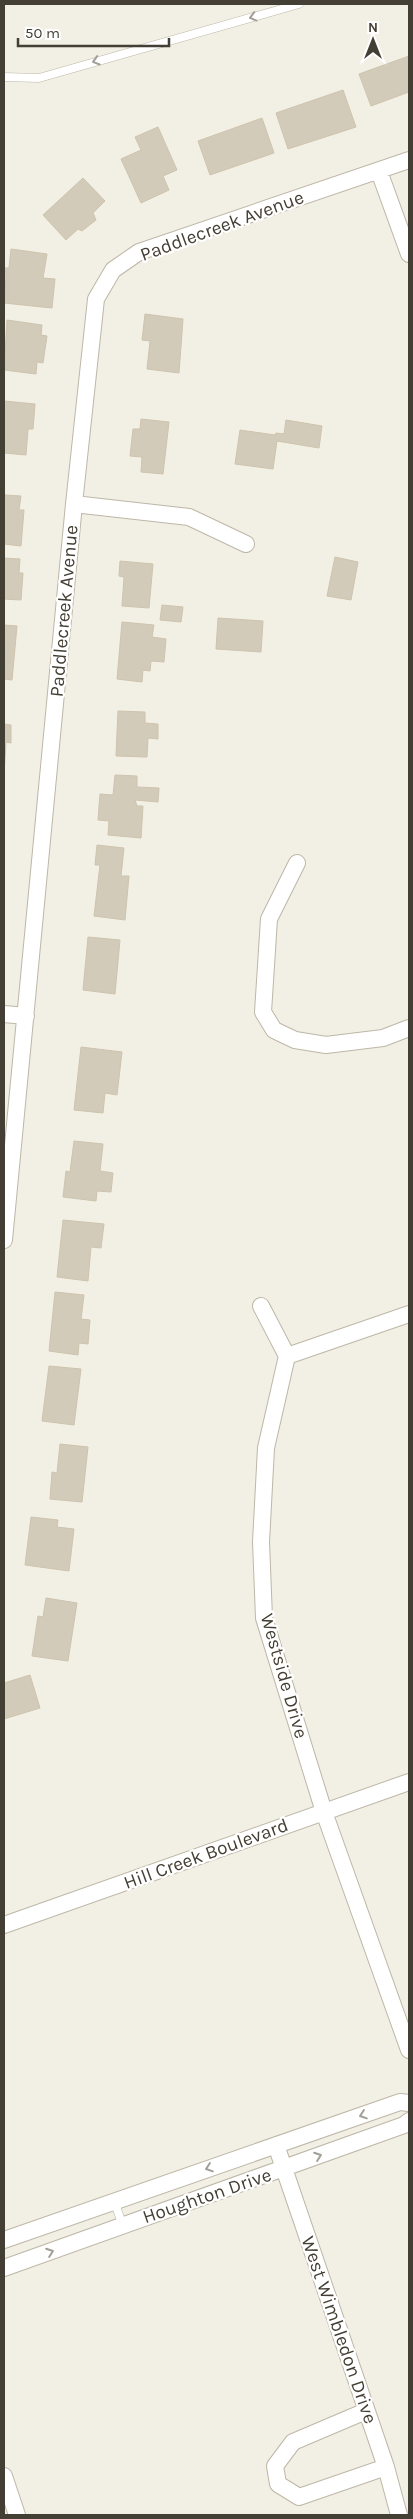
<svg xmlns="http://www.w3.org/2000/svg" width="413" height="2519" font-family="Karla,sans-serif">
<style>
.building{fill:#d3cbba;stroke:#cec3ad}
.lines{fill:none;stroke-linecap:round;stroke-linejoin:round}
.service-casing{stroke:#bdb7a7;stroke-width:9}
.minor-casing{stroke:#bdb7a7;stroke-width:18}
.service{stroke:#fff;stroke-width:8}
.minor{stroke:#fff;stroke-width:16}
.oneway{stroke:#a29f9a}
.labels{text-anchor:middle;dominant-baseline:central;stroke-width:4.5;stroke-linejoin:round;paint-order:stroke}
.street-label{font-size:19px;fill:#443f34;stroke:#fff}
</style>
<rect width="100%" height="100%" fill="#f2efe4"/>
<path class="building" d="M409 56V92L371 106 359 74Z
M343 90 356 127 288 149 276 113Z
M262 118 274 153 210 175 198 141Z
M158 127 177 170 163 176 169 190 141 203 121 159 141 150 135 137Z
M83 178 105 201 93 213 96 220 82 231 78 229 66 240 43 215Z
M11 249 47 254 43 278 55 279 52 308 4 303 6 277H4V268H9Z
M145 314 183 319 179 373 147 369 150 341 142 340Z
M7 320 42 325 41 335 47 336 43 363 37 362 36 374 4 370Z
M4 401 35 404 33 429H28L26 455 4 453Z
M141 419 169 422 163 474 141 472 142 457 130 456 133 429H140Z
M286 420 322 426 319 448 277 441 273 469 235 464 240 430 275 435 276 433 284 434Z
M4 495 21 496 19 510H24L21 546 4 544Z
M335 557 358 562 351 600 327 596Z
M4 558 20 559 19 573H23L21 600 4 599Z
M120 561 153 564 149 608 122 606 124 577 119 576Z
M162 605 183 607 181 622 160 620Z
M218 618 263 621 261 652 216 649Z
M122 622 154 625 152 637 166 639 164 662 151 661 150 671 143 670 142 682 117 679Z
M4 625 17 626 12 680 4 679Z
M118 711 145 712V723L158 724V739L148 738 147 757 116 756Z
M4 724 11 725V743L6 742 4 776Z
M115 775 137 776V787L159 788 158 802 135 800 137 806H143L141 838 108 835 109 821 98 820 100 794 113 795Z
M97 845 124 848 121 876H129L125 920 94 916 100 865H95Z
M88 937 120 940 115 994 83 990Z
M81 1047 122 1052 117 1095 105 1093 103 1113 74 1110Z
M74 1141 103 1144 100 1171 113 1173 111 1192 97 1191 96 1201 63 1197 66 1171 70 1172Z
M63 1220 104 1224 101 1248 91 1247 88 1281 57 1277Z
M55 1292 84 1295 81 1319 90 1320 88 1344 79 1343 78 1355 49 1351Z
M49 1366 81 1369 74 1425 42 1421Z
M60 1444 88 1447 82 1502 50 1499 52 1472 57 1473Z
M31 1517 58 1520 57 1527 74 1529 69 1571 25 1565Z
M46 1598 77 1603 68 1661 32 1656 38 1616 43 1617Z
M30 1675 40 1708 4 1719V1683Z"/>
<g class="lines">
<defs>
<path id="service" d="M4 77 39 78 299 4
M114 2201 123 2226"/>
<path id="minor" d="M379 171 409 254
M74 504 189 517 246 544
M297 863 269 919 263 1012 274 1030 295 1040 326 1045 383 1038 409 1028
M4 1014 26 1016
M4 1240 74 504 96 299 113 270 139 252 409 160
M261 1306 287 1356
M409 1314 287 1356 266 1448 261 1542 264 1618 324 1812 409 2050
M4 1925 409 1782
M276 2145 386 2467 399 2515
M4 2240 400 2102 409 2103
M4 2268 404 2125 409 2121
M366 2411 293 2442 275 2466 278 2484 299 2497 386 2467
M4 2476 17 2515"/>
</defs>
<use href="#service" class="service-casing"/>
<use href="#minor" class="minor-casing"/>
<use href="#service" class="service"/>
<use href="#minor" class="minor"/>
</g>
<defs><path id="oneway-chevron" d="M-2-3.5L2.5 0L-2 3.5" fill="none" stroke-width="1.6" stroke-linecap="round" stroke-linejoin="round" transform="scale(1.25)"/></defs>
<g class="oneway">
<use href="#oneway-chevron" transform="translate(253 17) rotate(165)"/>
<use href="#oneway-chevron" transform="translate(96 61) rotate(164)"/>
<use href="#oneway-chevron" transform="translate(363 2115) rotate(161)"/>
<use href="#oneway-chevron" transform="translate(318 2156) rotate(-20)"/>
<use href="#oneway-chevron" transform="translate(209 2168) rotate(161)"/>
<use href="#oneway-chevron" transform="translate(50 2252) rotate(-20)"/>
</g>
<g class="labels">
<g class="street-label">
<text transform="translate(222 226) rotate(-20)">Paddlecreek Avenue</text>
<text transform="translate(64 611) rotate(-85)">Paddlecreek Avenue</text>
<text transform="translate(284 1676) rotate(74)">Westside Drive</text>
<text transform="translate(206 1854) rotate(-20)">Hill Creek Boulevard</text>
<text transform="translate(207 2196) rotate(-19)">Houghton Drive</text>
<text transform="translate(339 2330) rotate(71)">West Wimbledon Drive</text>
</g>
</g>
<rect width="413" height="2519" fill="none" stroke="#443f34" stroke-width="10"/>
<g transform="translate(373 40)" stroke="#ffffff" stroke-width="4" paint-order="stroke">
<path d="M0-4L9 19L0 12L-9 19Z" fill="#443f34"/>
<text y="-8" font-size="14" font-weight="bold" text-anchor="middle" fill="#443f34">N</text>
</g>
<path d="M18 38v8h151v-8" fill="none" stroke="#443f34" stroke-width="2.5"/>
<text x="25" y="38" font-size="15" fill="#443f34" stroke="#ffffff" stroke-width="4" paint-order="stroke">50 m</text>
</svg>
